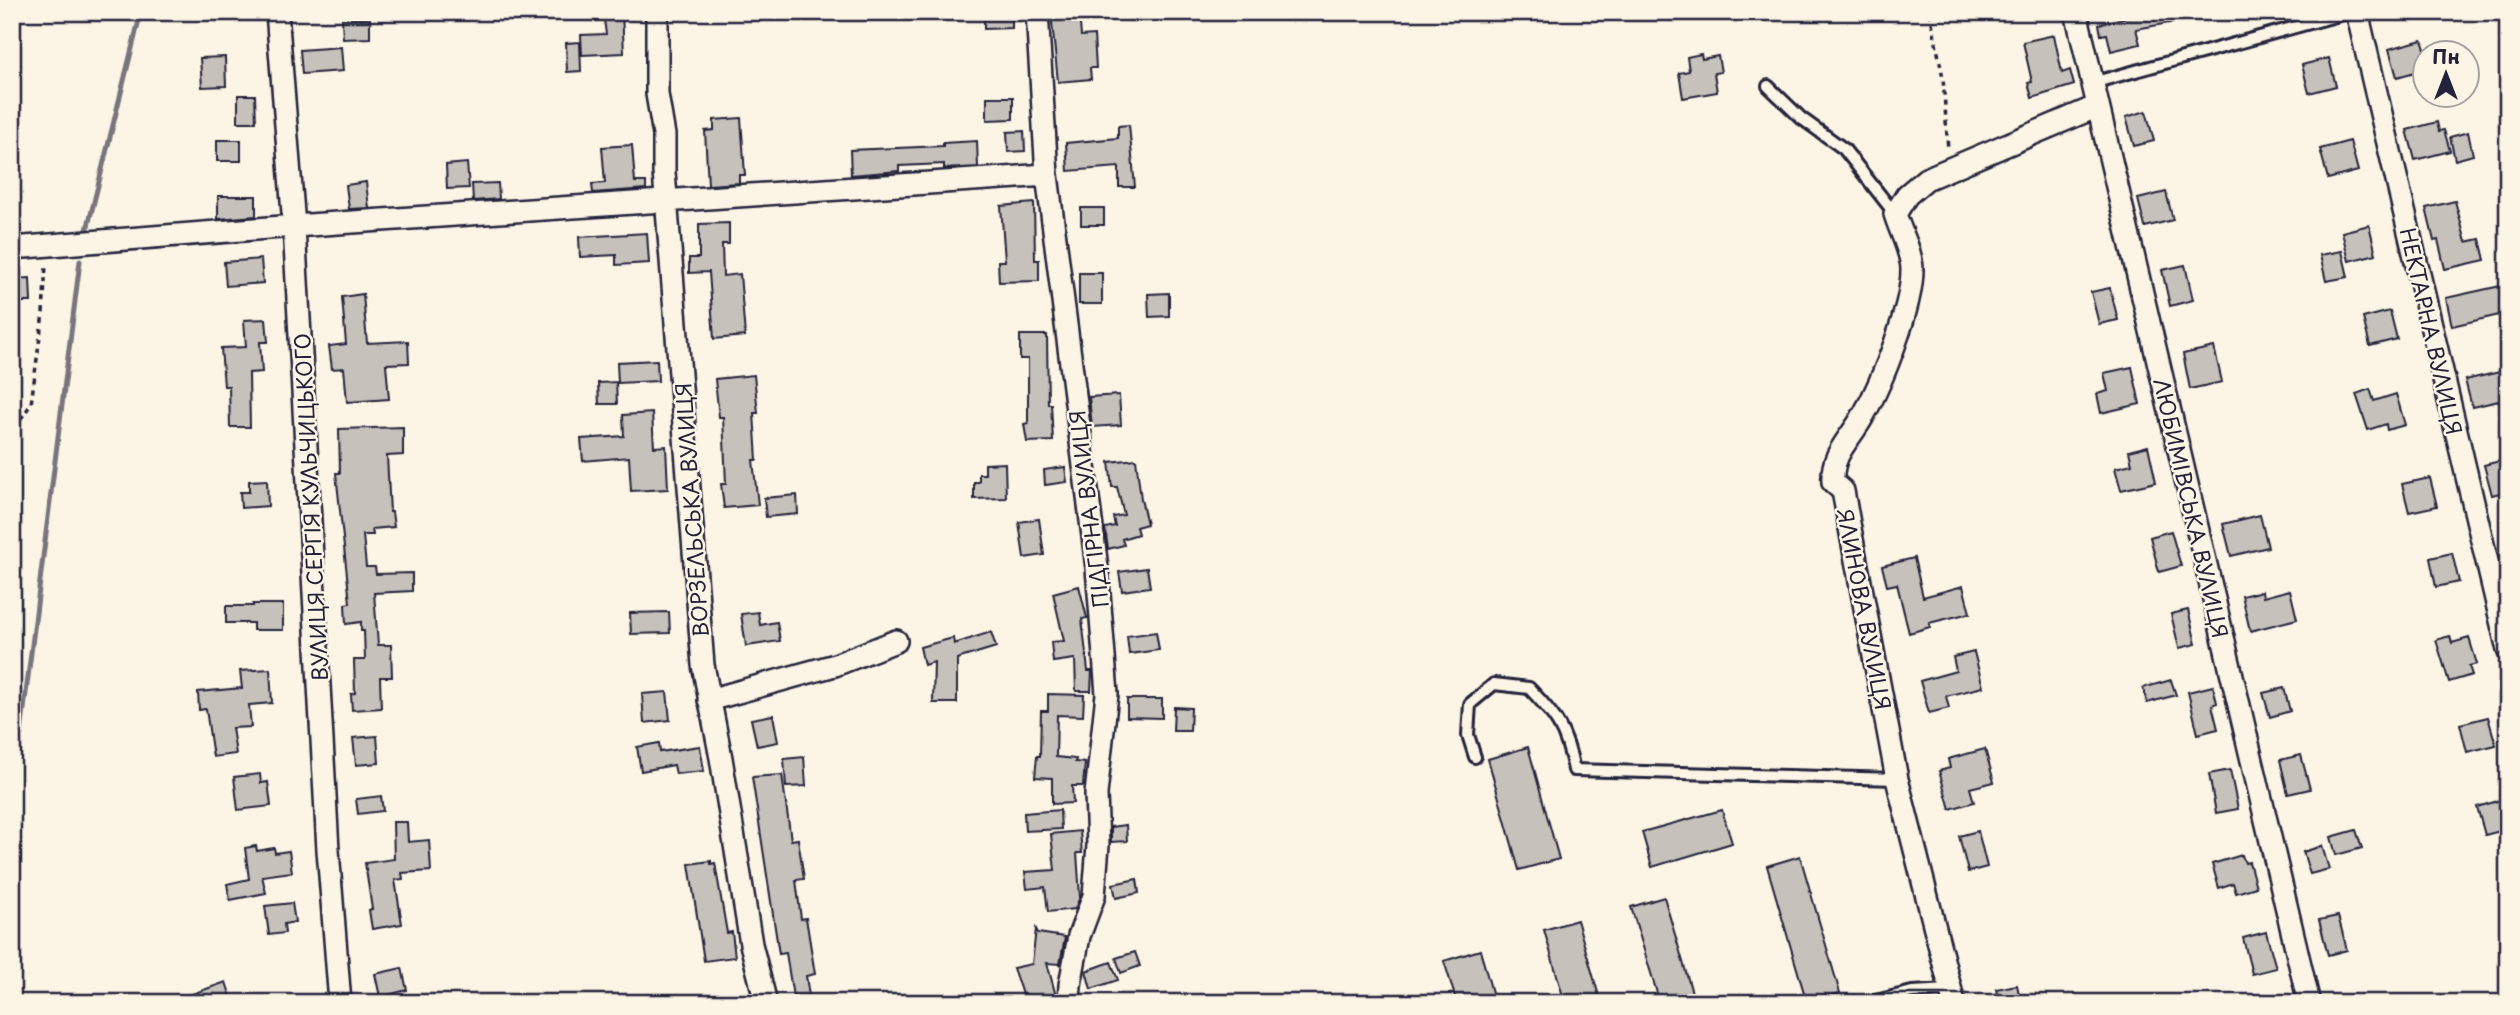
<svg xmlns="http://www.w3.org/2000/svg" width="2520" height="1015" font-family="'Playpen Sans',sans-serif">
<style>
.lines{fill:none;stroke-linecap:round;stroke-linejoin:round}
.stream{stroke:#78757e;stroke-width:5}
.building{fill:#c6c1bb;stroke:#22223b;stroke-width:2}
.lane-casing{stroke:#22223b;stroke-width:16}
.street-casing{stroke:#22223b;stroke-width:26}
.path{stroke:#22223b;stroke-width:3.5;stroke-dasharray:5 5;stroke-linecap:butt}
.lane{stroke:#fcf5e5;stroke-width:10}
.street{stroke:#fcf5e5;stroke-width:21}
.labels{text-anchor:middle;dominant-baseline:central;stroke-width:5;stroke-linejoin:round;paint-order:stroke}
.street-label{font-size:21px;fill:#22223b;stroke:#fcf5e5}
</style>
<rect width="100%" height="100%" fill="#fcf5e5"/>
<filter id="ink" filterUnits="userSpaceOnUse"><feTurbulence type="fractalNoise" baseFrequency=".0143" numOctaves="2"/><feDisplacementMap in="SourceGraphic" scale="14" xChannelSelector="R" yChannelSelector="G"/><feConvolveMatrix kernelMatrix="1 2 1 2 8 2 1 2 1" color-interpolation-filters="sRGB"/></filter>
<g filter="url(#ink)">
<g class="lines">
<path class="stream" d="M87 230 141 12
M12 766 21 733 80 261"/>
</g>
<path class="building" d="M603 12H622L624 53 582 55 581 35 606 34Z
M984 12H1012V28L984 29Z
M1051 12H1079L1081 36 1094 35 1096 68H1090L1091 79 1058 82Z
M2134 12H2186V20L2136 29 2140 44 2111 51 2107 34 2101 35 2099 24 2135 15Z
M342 19H370V38L343 39Z
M2054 35 2062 73 2070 70 2074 85 2032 98 2028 83 2032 82 2023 42Z
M2422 40 2426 52V69L2397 77 2389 49Z
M580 42 581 71 567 72 566 43Z
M341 47 343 71 302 74 300 50Z
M1701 54 1702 59 1718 56 1721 72 1714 73 1717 92 1683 98 1679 73 1689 71 1687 57Z
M225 57 226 86 202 87 200 58Z
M2329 58 2336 86 2309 93 2302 65Z
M238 95H255L256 122H238Z
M987 97H1013V119L987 120Z
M2146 111 2154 141 2134 146 2126 117Z
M741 118 745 175H739V183L708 185 705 131 714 130V120Z
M2437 122 2439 131 2444 130 2450 151 2415 160 2407 130Z
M1129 125 1135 187H1119V167L1068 171 1066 143 1118 138V126Z
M1024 131 1025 151 1008 152 1007 132Z
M2468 132 2473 155 2455 160 2450 137Z
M217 140H241V161H217Z
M977 141 978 167 944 169V164L899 166V171L851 175 850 150 943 146V143Z
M2350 141 2358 171 2328 179 2320 149Z
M632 145 635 182H646V189L593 193 592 184 605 183 602 147Z
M467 163 469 188 447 189 446 165Z
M366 182 369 208 349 209 346 185Z
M498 183 499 199 473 201 472 184Z
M2166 192 2173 220 2145 227 2138 199Z
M218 196H256V216L218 219Z
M2455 201 2466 242 2480 239 2485 260 2445 269 2438 240 2434 241 2426 208Z
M1034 203 1035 260H1039V281L999 282 998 261H1005L1001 206Z
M1081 208H1104V225H1081Z
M729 223V244H722L723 276 740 274 745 336 714 339 709 272 689 273V258H699V224Z
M2369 225 2376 254 2349 261 2342 232Z
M647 233 649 263 616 265V255L580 257 579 237Z
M2342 251 2348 277 2326 281 2320 255Z
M261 259 263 283 226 286 224 262Z
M2185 265 2193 300 2170 306 2162 270Z
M1079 273H1102V304H1079Z
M30 278 31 302H12V279Z
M2505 285 2508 313 2452 326 2446 298Z
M2110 288 2118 320 2099 324 2091 292Z
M1169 293V316L1149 317 1148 294Z
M363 294 367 343 408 341 409 363 386 364 389 399 347 402 344 368 332 369 329 346 346 344 342 297Z
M2390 311 2397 339 2370 346 2363 318Z
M266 319 268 342H260L262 372 249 373 250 427H230L229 386H224L221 348 246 347 244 320Z
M1020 335H1047L1048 404H1051L1053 441 1027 442 1024 424 1028 423V359H1020Z
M2214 347 2222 382 2190 389 2183 354Z
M657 360 658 381 618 383 617 362Z
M2132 367 2140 404 2101 413 2097 394 2108 391 2104 373Z
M2508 370V399L2472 407 2465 380Z
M754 375 758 413H754L757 460H753L758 505 724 508 721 484H726L723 417H719L715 379Z
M616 382 617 404H599L598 383Z
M2370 389 2374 401 2396 394 2405 425 2387 430 2386 424 2368 430 2356 394Z
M1119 395 1121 425 1092 427 1089 397Z
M652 413 654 447 666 446 668 489 631 491 629 457 583 461 581 439 624 436 623 415Z
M403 427V455L387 456 390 512H392L394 527 372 529 373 535H363L366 567H375L376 574 412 573V591L374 593 378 645H391L392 677H380L381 708 352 710 351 694 355 693 354 660H365L364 631H361V622L346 624 345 604 350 603 336 473H340L339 429Z
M2148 446 2156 482 2121 490 2115 468 2132 464 2129 451Z
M1136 459 1141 499 1147 524 1136 527 1138 534 1122 539 1124 545 1108 549 1105 528 1115 526 1113 517 1124 515 1117 487H1112L1109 462Z
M2508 459V491L2492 495 2484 465Z
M1005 463 1006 498 974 499V482H979V474H985V464Z
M1065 467 1067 482 1045 485 1044 470Z
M2430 478 2437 506 2409 512 2402 484Z
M267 480 268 506 241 508 240 492H249V481Z
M797 495 798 514 766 517 764 498Z
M2260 515 2268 547 2231 556 2223 524Z
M1039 519 1044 555 1024 558 1019 522Z
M2171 531 2181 566 2159 572 2150 537Z
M2452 553 2459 582 2436 587 2430 558Z
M1914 558 1923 597 1963 586 1970 613 1929 623 1930 627 1909 633 1897 584 1887 586 1882 566Z
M1147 568 1150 587 1122 591 1119 572Z
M1079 586 1087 618 1082 619 1088 671H1092L1091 691H1076L1075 659 1053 662 1051 642 1064 641 1053 593Z
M2290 590 2297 619 2250 631 2242 596 2262 591 2263 597Z
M253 604H283V630H253V623H226V606H253Z
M2188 610 2196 644 2179 648 2171 614Z
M669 612 670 633 631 634 630 613Z
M758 612 760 625 777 622 780 641 746 646 741 614Z
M991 632 996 647 957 659V703H933L934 662 924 665 920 647 953 638 954 644Z
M1156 632 1159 650 1129 654 1127 636Z
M2450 636 2452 643 2469 638 2477 664 2469 666 2472 675 2449 682 2436 640Z
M1974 652 1983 687 1946 696 1949 708 1929 713 1920 681 1956 671 1953 657Z
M270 669 272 703 249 705 251 727 232 728 236 754 213 757 206 709 199 710 198 692 242 688 240 671Z
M2171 680 2176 695 2147 703 2143 688Z
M2213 686 2217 703 2212 705 2218 729 2198 734 2188 692Z
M2284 688 2290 711 2270 717 2263 693Z
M667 692 670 720 644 723 642 694Z
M1048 694 1084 695 1083 716 1057 715 1056 757 1076 759 1075 762 1085 763 1083 786H1072L1073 803 1052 804V778L1035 777 1037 756H1040L1041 711H1048Z
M1127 699H1162V718L1127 717Z
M1174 707 1191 708 1190 731H1173Z
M773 715 778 742 757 746 751 719Z
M2488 717 2496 745 2467 752 2460 724Z
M377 736 379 763 356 765 353 738Z
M659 743 660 752 700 746 704 771 676 774 674 765 641 771 637 747Z
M1528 747 1559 859 1519 870 1488 759Z
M1985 749 1994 782 1970 788 1974 802 1950 809 1939 771 1950 768 1948 759Z
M2301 755 2310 789 2288 794 2280 760Z
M804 757 806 786 786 787 784 759Z
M2230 770 2238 809 2216 813 2209 774Z
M260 774 261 783 268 782 271 806 238 810 234 777Z
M782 775 791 840 798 839 804 879 796 880 801 919 806 918 815 974 806 976 810 1003H794L786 953 779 954 752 777Z
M381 796 383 811 358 814 356 799Z
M2508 798V829L2485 835 2477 807Z
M1060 810 1061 829 1025 831 1024 813Z
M1722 810 1732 843 1652 867 1642 832Z
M393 822H407L408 842 429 840 431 871 402 873 403 879 395 880 402 924 372 929 369 910 372 909 365 863 394 859Z
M1126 825 1127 841 1111 842V827Z
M2356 830 2362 848 2336 855 2331 837Z
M1080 831 1082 853H1077L1080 897 1075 909 1048 912 1045 887 1027 889 1025 872 1055 870 1051 834Z
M1978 831 1987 867 1968 872 1959 836Z
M256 846 257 851 274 848 275 853 289 851 292 872 262 876 266 893 230 900 227 884 249 879 245 848Z
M2322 846 2329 869 2310 874 2303 852Z
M2242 855 2245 863 2249 862 2256 887 2236 893 2233 883 2219 888 2212 864Z
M1800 856 1840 993 1807 1003 1767 866Z
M711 861V864L715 863 727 933 732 932 735 957 704 961 689 864Z
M1137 879 1139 893 1116 898 1113 884Z
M1664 897 1695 1003H1660L1631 907Z
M292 903 295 922 284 924 285 933 269 935 265 906Z
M2338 916 2347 950 2328 955 2319 920Z
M1577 920 1601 1003H1565L1544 930Z
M1036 929 1038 933 1065 937 1060 964 1047 963 1056 996 1033 1003H1025L1013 968 1032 964Z
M2266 932 2276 968 2252 974 2243 938Z
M1480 950 1495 1003H1457L1444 961Z
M1135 952 1140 966 1121 973 1116 958Z
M1111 962 1118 980 1091 989 1086 971Z
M402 968 407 990 380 997 375 974Z
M226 982 233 1003H175V1000Z
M2017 985 2021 1003H1999L1996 989Z"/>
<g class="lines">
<defs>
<path id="lane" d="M2092 83 2350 12
M1768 86 1801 118 1844 149 1895 214
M1475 757 1468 735 1470 704 1494 684 1529 688C1557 717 1566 730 1574 770L1897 779
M1868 1003 1912 992 1950 990"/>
<path id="street" d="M277 12 294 226 328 850 340 1003
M657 12V94L664 135V172L703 665 721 758 751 944 766 1003
M1037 12 1047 175 1097 568 1107 694 1096 794 1098 845 1094 896 1079 936 1070 985 1069 1003
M2076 12 2309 1003
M2357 12 2508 650
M12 248 294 226 1047 175
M709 700 835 665 896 641
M1954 1003 1897 779 1843 491 1833 482C1831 453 1850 440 1863 416 1882 383 1912 307 1912 270 1912 252 1900 231 1895 214L1907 195 1926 179 2098 106"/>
</defs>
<use href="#lane" class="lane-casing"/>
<use href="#street" class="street-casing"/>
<path class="path" d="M1930 12 1943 78 1948 150
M12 424 20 420 31 404 43 313 46 265"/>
<use href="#lane" class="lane"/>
<use href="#street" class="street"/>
</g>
</g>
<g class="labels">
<g class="street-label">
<text transform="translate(2432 331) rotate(77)">НЕКТАРНА ВУЛИЦЯ</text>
<text transform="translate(310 507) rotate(-93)">ВУЛИЦЯ СЕРГІЯ КУЛЬЧИЦЬКОГО</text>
<text transform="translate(2192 508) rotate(77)">ЛЮБИМІВСЬКА ВУЛИЦЯ</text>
<text transform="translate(1088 509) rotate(-97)">ПІДГІРНА ВУЛИЦЯ</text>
<text transform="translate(691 510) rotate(-94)">ВОРЗЕЛЬСЬКА ВУЛИЦЯ</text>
<text transform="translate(1865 609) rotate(79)">ЯЛИНОВА ВУЛИЦЯ</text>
</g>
</g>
<rect width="2520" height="1015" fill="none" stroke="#fcf5e5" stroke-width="42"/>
<rect x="21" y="21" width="2478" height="973" fill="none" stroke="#22223b" stroke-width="2.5" filter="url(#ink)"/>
<g transform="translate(2446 74)"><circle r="33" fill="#fcf5e5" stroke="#a5a1a1" stroke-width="2"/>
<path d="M0-5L12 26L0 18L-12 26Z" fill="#22223b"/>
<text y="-10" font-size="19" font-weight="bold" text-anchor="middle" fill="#22223b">Пн</text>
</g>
</svg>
